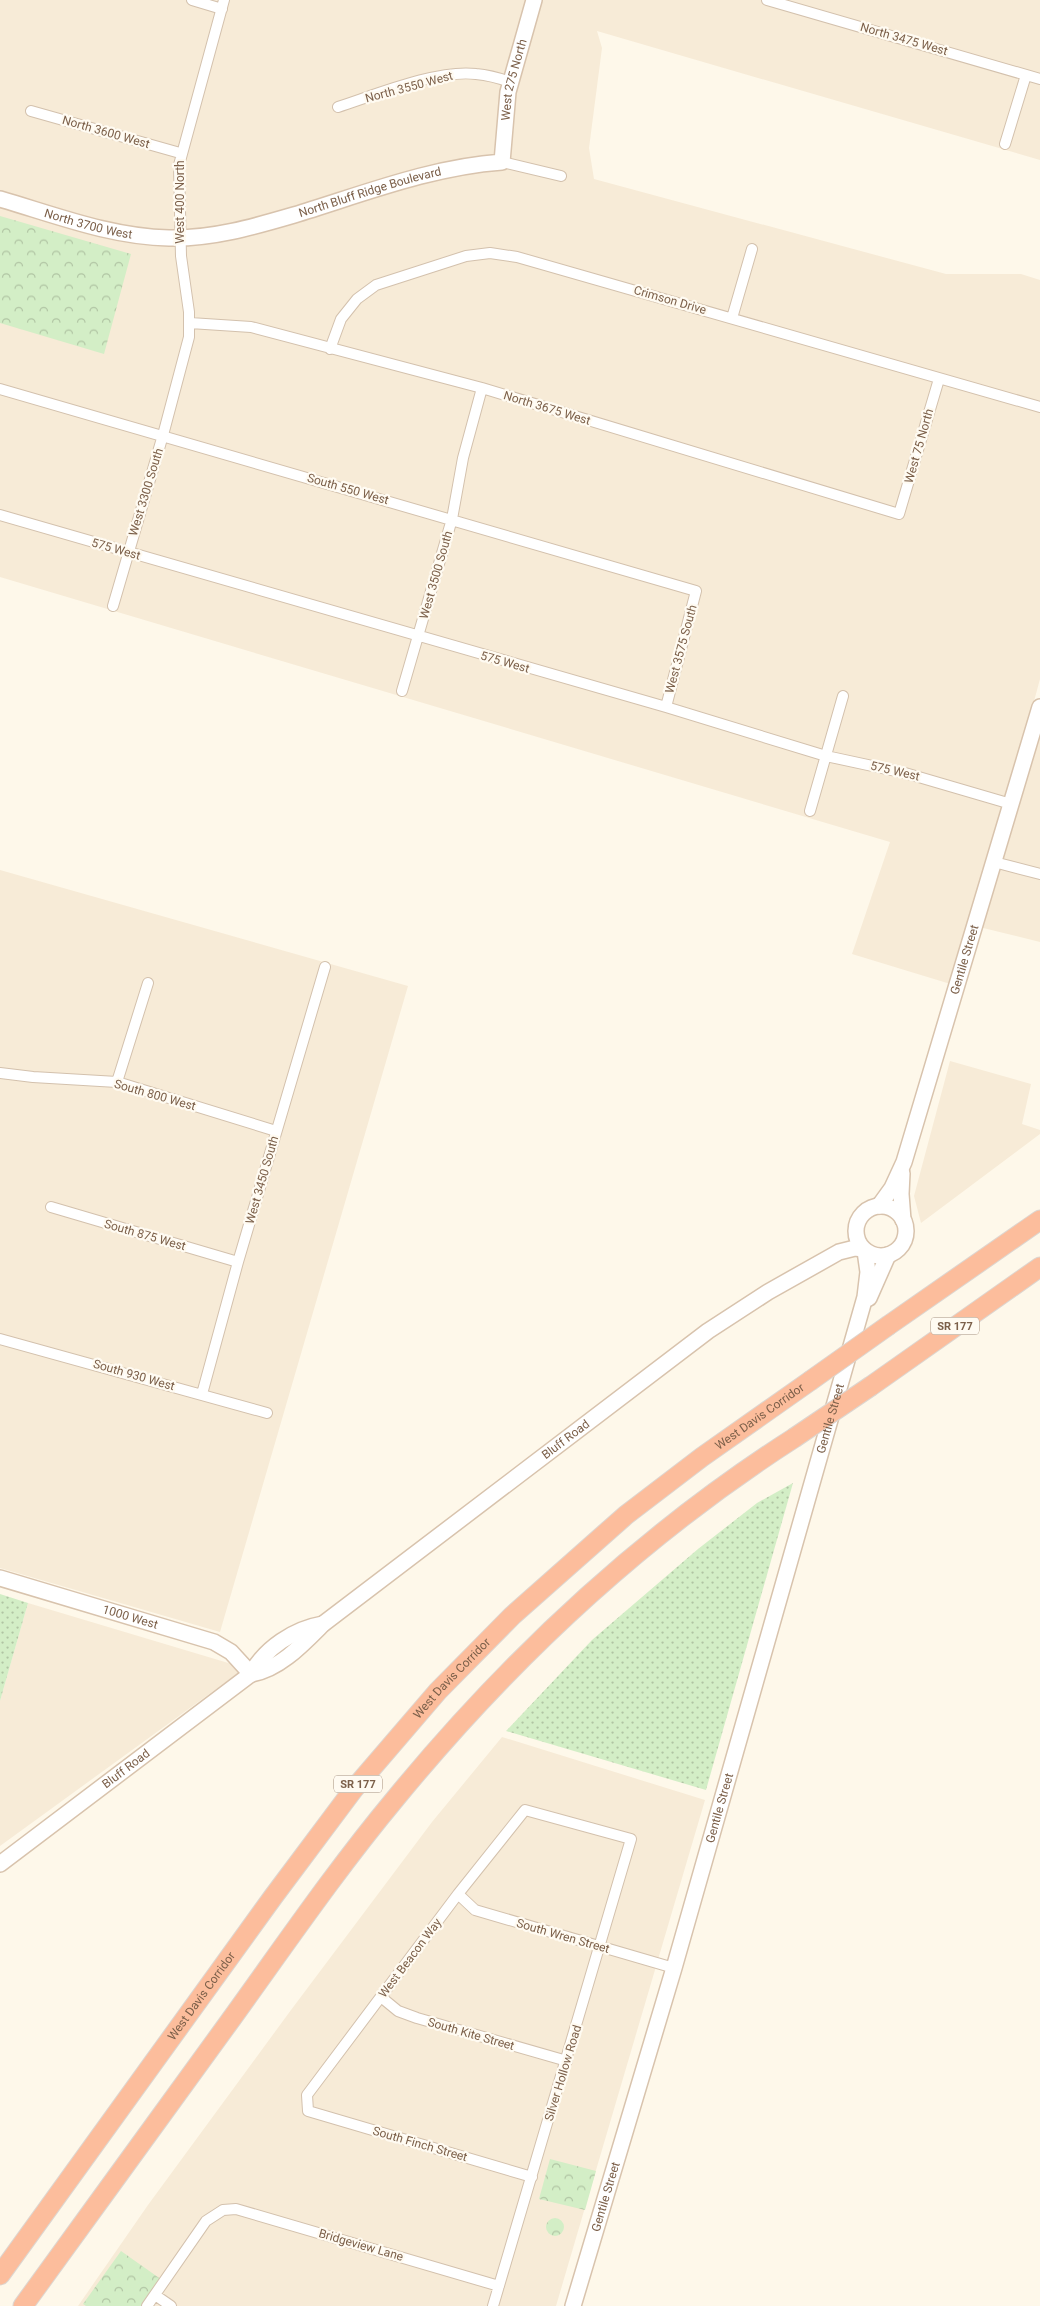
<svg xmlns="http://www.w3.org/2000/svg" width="1040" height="2306" font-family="Roboto,sans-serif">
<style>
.residential{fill:#f7ebd7}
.grass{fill:url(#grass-dots)}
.park{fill:url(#park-crowns)}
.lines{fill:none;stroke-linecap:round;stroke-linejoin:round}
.street-casing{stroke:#d3c1ad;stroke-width:12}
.secondary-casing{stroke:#d8c3ad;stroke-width:18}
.highway-casing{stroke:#ddd6d0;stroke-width:21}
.street{stroke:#fff;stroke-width:10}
.secondary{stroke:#fff;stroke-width:15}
.highway{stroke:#fcbd9c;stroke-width:19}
.highway-bridge-casing{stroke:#ddd6d0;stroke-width:21;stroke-linecap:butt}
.highway-bridge{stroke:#fcbd9c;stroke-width:19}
.labels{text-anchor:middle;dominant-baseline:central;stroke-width:4.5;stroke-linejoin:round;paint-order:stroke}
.shield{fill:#fffbf2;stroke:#a38e7c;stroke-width:1}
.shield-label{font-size:11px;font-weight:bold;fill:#7c604a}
.street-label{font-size:12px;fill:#7c604a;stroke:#fffbf2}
</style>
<defs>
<pattern id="grass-dots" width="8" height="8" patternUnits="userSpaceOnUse" patternTransform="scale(1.25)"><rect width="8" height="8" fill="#d3eec6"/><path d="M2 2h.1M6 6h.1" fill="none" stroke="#b0c4a3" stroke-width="1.8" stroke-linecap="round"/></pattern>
<pattern id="park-crowns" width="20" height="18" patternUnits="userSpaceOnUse" patternTransform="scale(1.25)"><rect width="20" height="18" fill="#d3eec6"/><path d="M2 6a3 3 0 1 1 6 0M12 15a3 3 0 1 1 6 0" fill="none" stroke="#b0c4a3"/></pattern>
</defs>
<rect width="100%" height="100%" fill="#fef8ea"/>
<path class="residential" d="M0 0H1040V160L597 31 602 48 589 148 594 179 946 274H1021L1040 280V679L957 986 852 954 890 842 0 577Z
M1040 707V942L975 926Z
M0 870 408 986 220 1632 0 1568Z
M950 1061 1031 1084 1022 1124 1040 1130V1134L921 1223 914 1196Z
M28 1603 245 1668 0 1846V1701Z
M502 1737 705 1800 556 2306H78L148 2205 291 2010 432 1822Z"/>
<path class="grass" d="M793 1483 706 1790 506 1731 592 1640 698 1549 757 1503Z
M0 1594 28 1603 0 1701Z"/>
<path class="park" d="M0 216 131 254 104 354 0 323Z
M550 2159 596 2171 585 2210 539 2199Z
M546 2227a9 9 0 1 1 18 0a9 9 0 1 1-18 0Z
M121 2251 162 2280 143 2306H86L83 2304Z"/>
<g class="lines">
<defs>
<path id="street" d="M192 0 222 9
M767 0 1040 79
M338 107C375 95 438 69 476 74 487 75 499 78 510 82
M31 111 180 153
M1005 144 1026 75
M502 162 561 176
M732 318 752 249
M190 323 251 327 482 388 899 514 939 379
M330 349 341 319 357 299 376 285 466 256 490 253 517 257 1040 407
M0 389 696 591 666 707
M0 515 666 707 826 756 905 773 1011 804
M113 606 163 435 189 337V312L181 256 179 165 224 0
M402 691 452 519 463 458 482 388
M810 811 843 696
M994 862 1040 874
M0 1073 33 1077 117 1082 276 1131
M117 1082 148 983
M51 1207 238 1262
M0 1339 267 1413
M202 1394 238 1262 325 967
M458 1894 475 1910 674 1968
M381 1997 398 2011 417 2018 567 2061
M155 2295 171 2306
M147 2306 206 2221 223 2210 236 2209 499 2286
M493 2306C538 2150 586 1995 631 1839L525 1810 458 1894 307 2095 308 2111 532 2177"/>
<g id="secondary">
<path id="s1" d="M0 199C55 215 111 237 169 238 212 239 253 227 294 215 363 194 431 167 502 162L508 92 534 0"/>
<path d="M902 1173 901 1194 903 1220"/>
<circle cx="881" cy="1231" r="25"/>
<path id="s2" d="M879 1206 892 1188 904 1162 1040 707"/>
<path d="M869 1298 888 1255"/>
<path id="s3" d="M0 1578 214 1642 231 1652 251 1674"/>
<path id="s4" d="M251 1674C279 1670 304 1643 323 1624L708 1331 768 1292 839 1252 855 1248 863 1249"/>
<path id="s5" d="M0 1864 251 1674C265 1648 294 1629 323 1624"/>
<path id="s6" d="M573 2306 674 1968 865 1297 868 1272 865 1251"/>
</g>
<g id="highway">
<path d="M889 1325 1040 1220"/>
<path d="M871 1386 1040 1267"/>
<path id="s7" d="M0 2275 273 1897 353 1790 438 1691 512 1616 626 1515 702 1457 810 1381"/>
<path d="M23 2306C91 2212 159 2119 227 2025 282 1949 335 1871 395 1799 509 1660 643 1535 794 1438"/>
</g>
</defs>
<use href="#street" class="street-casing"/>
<use href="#secondary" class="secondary-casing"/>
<use href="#highway" class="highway-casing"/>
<use href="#street" class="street"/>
<use href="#secondary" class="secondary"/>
<use href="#highway" class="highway"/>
<defs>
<path id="highway-bridge" d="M810 1381 889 1325
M794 1438 871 1386"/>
</defs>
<use href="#highway-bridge" class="highway-bridge-casing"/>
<use href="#highway-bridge" class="highway-bridge"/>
</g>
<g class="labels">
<g class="shield">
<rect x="931" y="1317.5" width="48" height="17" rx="4"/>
<rect x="334" y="1775.5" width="48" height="17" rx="4"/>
</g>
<g class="shield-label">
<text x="955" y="1326">SR 177</text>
<text x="358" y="1784">SR 177</text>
</g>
<g class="street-label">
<text transform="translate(904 39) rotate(16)">North 3475 West</text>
<text stroke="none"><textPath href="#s1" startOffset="600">West 275 North</textPath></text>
<text transform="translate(409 87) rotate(-15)">North 3550 West</text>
<text transform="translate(106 132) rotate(16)">North 3600 West</text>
<text stroke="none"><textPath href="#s1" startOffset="381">North Bluff Ridge Boulevard</textPath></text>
<text transform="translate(180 202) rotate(-90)">West 400 North</text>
<text stroke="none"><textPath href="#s1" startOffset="92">North 3700 West</textPath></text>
<text transform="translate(670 300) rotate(16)">Crimson Drive</text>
<text transform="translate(547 408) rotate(17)">North 3675 West</text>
<text transform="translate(919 446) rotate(-74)">West 75 North</text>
<text transform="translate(348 489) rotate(16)">South 550 West</text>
<text transform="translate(146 492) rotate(-73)">West 3300 South</text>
<text transform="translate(116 549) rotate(16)">575 West</text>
<text transform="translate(436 575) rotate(-74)">West 3500 South</text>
<text transform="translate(681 649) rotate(-75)">West 3575 South</text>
<text transform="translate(505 662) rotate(16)">575 West</text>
<text transform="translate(895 771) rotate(13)">575 West</text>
<text stroke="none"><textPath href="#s2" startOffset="262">Gentile Street</textPath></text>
<text transform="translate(155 1095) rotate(16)">South 800 West</text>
<text transform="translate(262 1180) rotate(-74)">West 3450 South</text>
<text transform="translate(145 1235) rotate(16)">South 875 West</text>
<text transform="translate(134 1375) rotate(16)">South 930 West</text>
<text stroke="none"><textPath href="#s7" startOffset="1154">West Davis Corridor</textPath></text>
<text stroke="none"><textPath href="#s6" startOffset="924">Gentile Street</textPath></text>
<text stroke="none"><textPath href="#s4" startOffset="394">Bluff Road</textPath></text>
<text stroke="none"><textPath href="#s3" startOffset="136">1000 West</textPath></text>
<text stroke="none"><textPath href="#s7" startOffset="749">West Davis Corridor</textPath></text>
<text stroke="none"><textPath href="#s5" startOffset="158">Bluff Road</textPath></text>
<text stroke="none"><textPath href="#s6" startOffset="519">Gentile Street</textPath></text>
<text transform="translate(563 1936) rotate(16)">South Wren Street</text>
<text transform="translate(410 1958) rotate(-53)">West Beacon Way</text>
<text stroke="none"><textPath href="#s7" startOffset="344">West Davis Corridor</textPath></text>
<text transform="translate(471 2034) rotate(16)">South Kite Street</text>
<text transform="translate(563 2073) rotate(-73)">Silver Hollow Road</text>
<text transform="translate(420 2144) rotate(16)">South Finch Street</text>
<text stroke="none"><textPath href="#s6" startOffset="114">Gentile Street</textPath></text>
<text transform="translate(361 2245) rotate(16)">Bridgeview Lane</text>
</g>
</g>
</svg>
